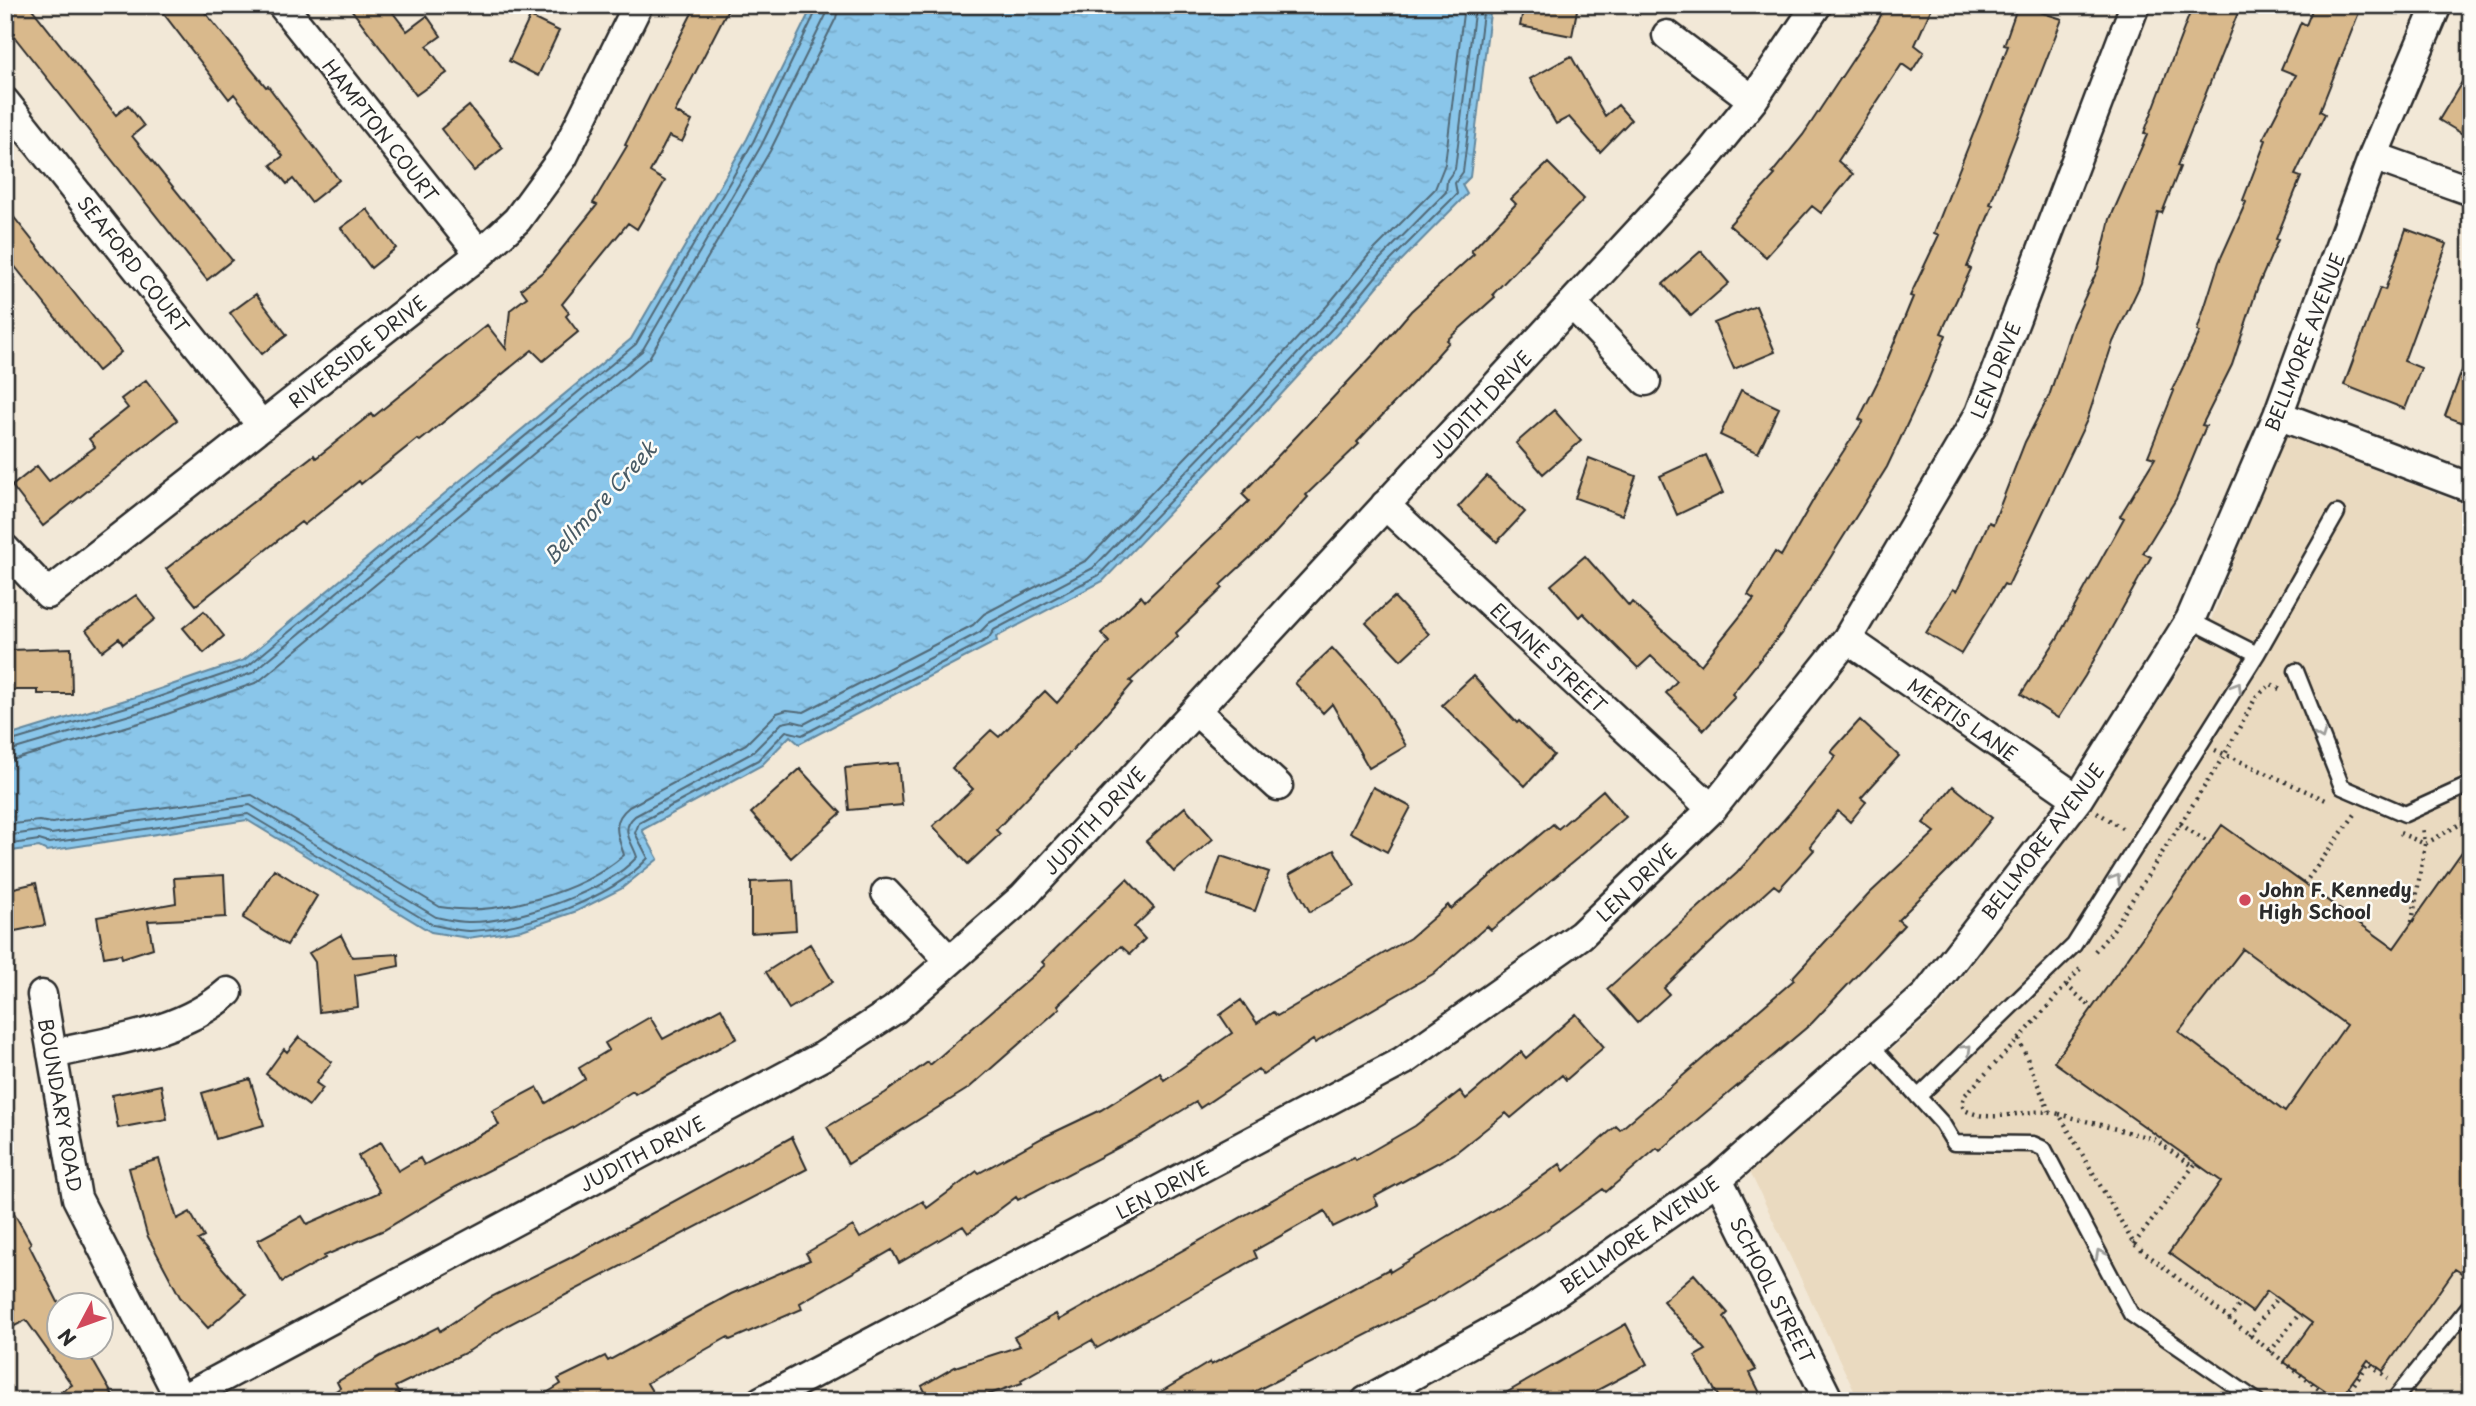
<svg xmlns="http://www.w3.org/2000/svg" width="2476" height="1406" font-family="'Playpen Sans',sans-serif">
<style>
.built{fill:#eadac0}
.water{fill:url(#water-ripples);stroke:#64889e;stroke-width:2}
.lines{fill:none;stroke-linecap:round;stroke-linejoin:round}
.shore{stroke:#516977;stroke-width:2}
.building{fill:#d9b98c;stroke:#2b2b2b;stroke-width:2;fill-rule:evenodd}
.lane-casing{stroke:#2b2b2b;stroke-width:19}
.street-casing{stroke:#2b2b2b;stroke-width:33}
.path{stroke:#2b2b2b;stroke-width:4.5;stroke-dasharray:2 5;stroke-linecap:butt}
.lane{stroke:#fdfcf7;stroke-width:14}
.street{stroke:#fdfcf7;stroke-width:28}
.oneway{stroke:#9e9e9b}
.poi-dot{fill:#d1495b;stroke:#fdfcf7;stroke-width:2.5}
.labels{text-anchor:middle;dominant-baseline:central;stroke-width:5;stroke-linejoin:round;paint-order:stroke}
.street-label{font-size:19px;fill:#2b2b2b;stroke:#fdfcf7}
.poi-label{font-size:19px;font-weight:bold;fill:#2b2b2b;stroke:#fdfcf7;text-anchor:start}
.water-label{font-size:21px;font-style:italic;fill:#485a64;stroke:#fdfcf7}
</style>
<defs>
<pattern id="water-ripples" width="26" height="14" patternUnits="userSpaceOnUse" patternTransform="scale(1.75)"><rect width="26" height="14" fill="#8ac6ea"/><path d="M2 4q2-2 4 0t4 0M15 11q2-2 4 0t4 0" fill="none" stroke="#77aac9"/></pattern>
</defs>
<rect width="100%" height="100%" fill="#f2e8d7"/>
<filter id="ink" filterUnits="userSpaceOnUse"><feTurbulence type="fractalNoise" baseFrequency=".0143" numOctaves="2"/><feDisplacementMap in="SourceGraphic" scale="14" xChannelSelector="R" yChannelSelector="G"/><feConvolveMatrix kernelMatrix="1 2 1 2 8 2 1 2 1" color-interpolation-filters="sRGB"/></filter>
<g filter="url(#ink)">
<path class="built" d="M2282 434 2471 507V1401H1859L1750 1172 1939 1008 2100 793 2210 623Z"/>
<path class="water" d="M813 5H1491L1470 177 1462 185 1467 194 1388 274 1347 323 1252 426 1103 581 996 637 997 641 799 744 790 736 762 765 642 830 658 859 621 889 577 911 522 930 468 938 431 932 247 820 47 851 39 847 5 852V737L145 694 244 660 631 339 747 139Z"/>
<g class="lines">
<path class="shore" d="M5 743 147 701 248 666 636 344 753 142 819 5
M5 752 150 709 252 673 642 351 761 146 826 15 828 5
M5 762 153 719 258 682 649 358 770 151 836 18 839 5
M5 825 39 821 52 823 252 795 440 907C495 917 581 893 624 855 618 836 610 822 629 807L746 744 777 713 787 710 804 712 973 625 984 614 1087 560 1233 408 1327 306 1368 256 1435 189 1445 164 1464 5
M5 836 39 831 51 834 250 805 436 917C446 919 458 922 468 922 515 923 605 892 637 857 632 841 619 830 635 816L752 753 782 723 792 721 804 724 980 632 989 623 1093 568 1241 415 1335 313 1376 263 1446 192 1447 180 1455 169 1475 5
M5 845 39 840 49 843 248 814 433 925C444 927 458 931 470 931 526 928 610 900 648 858L635 833 639 823 758 760 786 731 802 735 988 639 994 630 1099 575 1247 421 1341 319 1382 269 1457 194 1455 183 1463 172 1484 5"/>
</g>
<path class="building" d="M5 5H29L116 115 128 105 144 126 132 136 232 260 207 280 5 25Z
M157 5H199L266 87 268 86 339 180 311 202 293 179 287 184 271 165 283 156 234 94 229 99Z
M348 5H387L407 31 427 16 441 36 427 46 447 73 416 95Z
M696 5H730L675 112 692 121 682 142 669 136 650 172 665 181 637 229 628 223 562 304 569 313 566 316 578 332 543 361 532 350 420 441 417 439 361 484 359 481 304 525 301 522 196 605 166 569 314 455 316 458 371 414 373 417 487 325 506 349 510 310 527 297 521 289 544 271 597 205 593 203 627 146 625 145Z
M1524 5H1578L1572 36 1520 26Z
M1886 5H1933L1915 45 1924 52 1912 71 1902 64 1838 161 1853 174 1821 213 1812 206 1766 257 1729 225 1775 175 1772 173 1803 135 1877 23Z
M2018 5 2062 19 1990 204 1993 205 1967 267 1971 269 1941 333 1946 335 1927 382 1887 467 1827 563 1781 634 1732 694 1735 697 1704 730 1666 693 1677 681 1651 656 1638 668 1583 613 1579 617 1551 585 1585 556 1629 606 1632 602 1701 665 1754 599 1748 595 1775 552 1781 556 1826 478 1863 421 1859 419 1881 375 1913 297 1910 296 1939 235 1934 233 2008 46 2004 45Z
M2193 5H2241L2177 166 2180 167 2162 213 2158 212 2141 283 2113 342 2087 420 2008 586 2004 584 1961 654 1926 633 1953 589 1957 591 1989 522 1993 524 2025 442 2049 396 2073 323 2098 269 2110 219 2147 135 2144 133Z
M2314 5H2362L2320 111 2325 114 2295 175 2301 177 2276 239 2278 240 2258 286 2232 365 2202 425 2206 426 2176 499 2143 553 2151 557 2085 676 2058 718 2021 694 2058 637 2124 518 2120 516 2155 458 2148 456 2174 391 2172 390 2200 332 2197 331 2219 262 2246 202 2243 200 2266 140 2263 139 2296 75 2281 69 2301 22 2306 25Z
M530 17 559 31 538 76 509 61Z
M1571 56 1605 116 1618 105 1631 120 1600 152 1569 117 1556 124 1530 79Z
M2471 67V139L2439 120Z
M469 106 503 148 474 171 441 129Z
M1548 163 1584 199 1493 294 1495 297 1447 340 1449 342 1413 383 1357 442 1359 444 1306 495 1308 497 1269 540 1220 585 1223 588 1176 633 1178 636 1130 681 1133 683 1099 722 996 830 1000 834 968 864 933 826 973 789 952 768 991 730 999 737 1045 691 1057 703 1109 642 1101 633 1141 596 1145 601 1249 501 1242 494 1377 351 1411 311 1474 254 1471 251 1516 204 1511 199Z
M5 206 121 352 98 371 5 254Z
M367 209 396 248 371 268 341 228Z
M2406 229 2447 244 2404 361 2421 368 2405 409 2344 385 2380 288 2385 290Z
M1701 251 1729 283 1691 316 1663 284Z
M256 294 287 335 262 354 230 313Z
M1756 306 1775 352 1734 369 1714 323Z
M2469 352H2471V426L2445 416Z
M146 380 177 420 43 526 12 486 37 466 49 481 95 447 89 439 128 408 121 399Z
M1741 390 1779 408 1758 453 1720 435Z
M1554 410 1581 441 1543 474 1516 443Z
M1706 455 1723 493 1677 515 1660 476Z
M1589 458 1636 476 1622 515 1575 498Z
M1487 476 1525 512 1497 542 1458 507Z
M136 595 155 619 123 644 119 638 102 651 86 630Z
M1394 597 1429 634 1401 660 1366 623Z
M204 611 224 636 204 653 183 628Z
M71 648 72 694H38V690H11L10 650Z
M1332 648 1378 698 1406 746 1369 768 1332 704 1323 713 1295 683Z
M1473 676 1517 723 1519 721 1554 755 1525 786 1442 705Z
M1860 720 1899 756 1861 798 1866 802 1850 822 1838 811 1810 846 1814 850 1779 889 1774 885 1707 946 1664 988 1669 994 1637 1023 1607 989 1737 873 1789 814 1836 756 1831 752Z
M898 763 902 805 849 810 845 768Z
M800 769 841 813 791 858 751 813Z
M1953 786 1992 818 1957 861 1898 920 1904 925 1812 1023 1660 1151 1657 1148 1606 1192 1603 1189 1546 1230 1433 1301 1236 1401H1146L1210 1362 1211 1365 1389 1269 1390 1272 1505 1203 1560 1164 1564 1171 1616 1126 1620 1130 1794 980 1792 978 1869 894 1935 832 1923 823Z
M1373 787 1411 807 1387 852 1350 832Z
M1603 790 1626 817 1591 847 1491 930 1487 926 1433 974 1315 1043 1313 1040 1263 1075 1258 1069 1200 1108 1196 1102 1139 1137 1018 1200 1016 1197 968 1233 963 1226 899 1263 892 1250 800 1303 802 1309 730 1340 728 1337 647 1383 653 1393 639 1401H534L561 1384 558 1379 605 1356 608 1361 731 1294 810 1260 806 1253 853 1226 860 1238 923 1201 927 1208 977 1171 979 1173 1042 1138 1101 1110 1160 1073 1164 1080 1232 1033 1220 1015 1241 1000 1257 1023 1273 1012 1277 1016 1410 938 1448 905 1451 909 1553 824 1558 829Z
M1185 807 1213 839 1174 872 1146 841Z
M2222 825 2394 948 2471 839V1279L2455 1269 2383 1371 2368 1360 2339 1400 2284 1362 2312 1323 2267 1291 2252 1312 2169 1253 2221 1181 2054 1062ZM2243 949 2346 1025 2285 1112 2179 1032Z
M1334 850 1355 886 1310 912 1289 875Z
M1221 856 1269 872 1255 911 1207 895Z
M274 869 317 896 287 945 243 918Z
M224 875 226 917 148 921 153 948 122 958 121 954 104 957 97 917 176 903 174 878Z
M1127 879 1154 908 1134 927 1145 939 1130 954 1121 946 1058 1005 1060 1008 969 1088 848 1164 827 1127 885 1093 928 1062 930 1065 1045 965 1042 962Z
M793 880 796 930 751 933V882Z
M36 883 45 925 5 933V890Z
M341 935 352 957 398 954 399 966 355 975 358 1007 319 1012 315 962 309 953Z
M810 944 833 982 789 1009 766 972Z
M721 1008 737 1038 635 1094 633 1091 572 1128 456 1187 384 1230 324 1256 325 1258 282 1282 258 1240 302 1216 307 1224 380 1192 358 1156 381 1142 398 1171 420 1158 424 1165 499 1125 492 1111 537 1087 546 1103 585 1079 579 1068 609 1050 605 1043 650 1017 663 1039Z
M1576 1014 1604 1047 1566 1080 1562 1075 1511 1118 1506 1113 1454 1154 1374 1197 1378 1205 1333 1227 1325 1211 1254 1251 1257 1258 1202 1289 1097 1348 1092 1340 1021 1380 1022 1383 969 1401H930L922 1386 955 1367 1020 1346 1014 1337 1056 1314 1059 1320 1302 1183 1354 1157 1356 1160 1415 1126 1460 1091 1466 1099 1521 1052 1526 1058Z
M299 1037 332 1062 316 1083 323 1088 309 1106 266 1074 284 1049 287 1052Z
M250 1079 264 1125 216 1139 202 1093Z
M161 1085 167 1119 118 1128 112 1095Z
M792 1137 807 1169 508 1325 469 1351 395 1387 403 1401H321L340 1388 337 1382 381 1356 438 1327 440 1331 491 1297 570 1258Z
M159 1159 177 1219 190 1212 204 1237 198 1240 246 1295 208 1328 180 1297 147 1235 129 1168Z
M5 1197 31 1243 29 1245 60 1306V1347H85L116 1401H46L72 1385 26 1320 11 1328 5 1317Z
M1694 1274 1728 1313 1724 1317 1756 1370 1750 1373 1764 1401H1721L1695 1356 1706 1350 1663 1301Z
M1626 1324 1647 1364 1577 1401H1492Z"/>
<g class="lines">
<defs>
<path id="lane" d="M2190 620 2257 654
M2296 671 2342 787 2405 814 2471 784
M1870 1044 1942 1123 1954 1143 2033 1144 2044 1149 2131 1314 2257 1401
M1918 1097 2074 945 2257 654 2337 513
M2393 1401 2471 1304"/>
<path id="street" d="M282 5 480 254
M1667 35 1753 100
M5 102 262 426
M2373 156 2471 191
M1573 305 1646 381
M2278 415 2471 488
M1385 505 1712 809
M5 549 48 594 480 254 517 220 563 157 638 5
M1847 639 2078 799
M1196 711 1278 786
M886 893 949 960
M42 995 77 1198 181 1401
M52 1054C113 1040 180 1034 228 992
M1718 1179 1829 1401
M180 1400 823 1056 894 1010 1023 897 1702 163 1753 100 1817 5
M761 1401 1403 1061 1581 935 1712 809 1847 639 1980 413 2135 5
M1366 1401 1534 1308 1718 1179 1926 995 2078 799 2190 620 2278 415 2373 156 2437 5"/>
</defs>
<use href="#lane" class="lane-casing"/>
<use href="#street" class="street-casing"/>
<path class="path" d="M2215 750 2328 801
M2097 812 2125 830
M2180 824 2209 843
M2400 833 2425 844 2471 818
M2304 884 2356 813
M2412 922 2425 844 2423 826
M2095 951 2111 933 2225 754 2256 697 2271 684 2281 690
M2080 969 2023 1035 1964 1096 1962 1105 1965 1110C1995 1126 2028 1105 2059 1114L2134 1244 2334 1401
M2066 985 2092 1008
M2019 1039 2049 1111
M2059 1114 2154 1139 2193 1167
M2134 1244 2196 1163
M2229 1320 2240 1304
M2249 1336 2277 1298
M2270 1352 2299 1314
M2342 1401 2369 1363 2388 1378"/>
<use href="#lane" class="lane"/>
<use href="#street" class="street"/>
</g>
<defs><path id="oneway-chevron" d="M-2-3.5L2.5 0L-2 3.5" fill="none" stroke-width="1.6" stroke-linecap="round" stroke-linejoin="round" transform="scale(1.75)"/></defs>
<g class="oneway">
<use href="#oneway-chevron" transform="translate(2237 687) rotate(-58)"/>
<use href="#oneway-chevron" transform="translate(2321 735) rotate(69)"/>
<use href="#oneway-chevron" transform="translate(2116 879) rotate(-58)"/>
<use href="#oneway-chevron" transform="translate(1967 1049) rotate(-44)"/>
<use href="#oneway-chevron" transform="translate(2100 1254) rotate(-118)"/>
</g>
</g>
<circle class="poi-dot" cx="2245" cy="900" r="7"/>
<g class="labels">
<g class="street-label">
<text transform="translate(381 130) rotate(52)">HAMPTON COURT</text>
<text transform="translate(134 264) rotate(52)">SEAFORD COURT</text>
<text transform="translate(2304 342) rotate(-69)">BELLMORE AVENUE</text>
<text transform="translate(357 351) rotate(-38)">RIVERSIDE DRIVE</text>
<text transform="translate(1995 370) rotate(-68)">LEN DRIVE</text>
<text transform="translate(1480 404) rotate(-47)">JUDITH DRIVE</text>
<text transform="translate(1549 657) rotate(43)">ELAINE STREET</text>
<text transform="translate(1963 719) rotate(35)">MERTIS LANE</text>
<text transform="translate(1094 820) rotate(-47)">JUDITH DRIVE</text>
<text transform="translate(2042 841) rotate(-53)">BELLMORE AVENUE</text>
<text transform="translate(1636 882) rotate(-44)">LEN DRIVE</text>
<text transform="translate(61 1105) rotate(80)">BOUNDARY ROAD</text>
<text transform="translate(642 1153) rotate(-28)">JUDITH DRIVE</text>
<text transform="translate(1162 1189) rotate(-28)">LEN DRIVE</text>
<text transform="translate(1639 1234) rotate(-35)">BELLMORE AVENUE</text>
<text transform="translate(1773 1290) rotate(63)">SCHOOL STREET</text>
</g>
<g class="poi-label">
<text x="2259" y="889">John F. Kennedy<tspan x="2259" dy="22">High School</tspan></text>
</g>
<g class="water-label">
<text transform="translate(599 502) rotate(-48)">Bellmore Creek</text>
</g>
</g>
<rect width="2476" height="1406" fill="none" stroke="#fdfcf7" stroke-width="28"/>
<rect x="14" y="14" width="2448" height="1378" fill="none" stroke="#2b2b2b" stroke-width="2.5" filter="url(#ink)"/>
<g transform="translate(80 1326) rotate(229)"><circle r="33" fill="#fdfcf7" stroke="#a9a8a5" stroke-width="2"/>
<path d="M0-5L12 26L0 18L-12 26Z" fill="#d1495b"/>
<text y="-10" font-size="19" font-weight="bold" text-anchor="middle" fill="#2b2b2b">N</text>
</g>
</svg>
